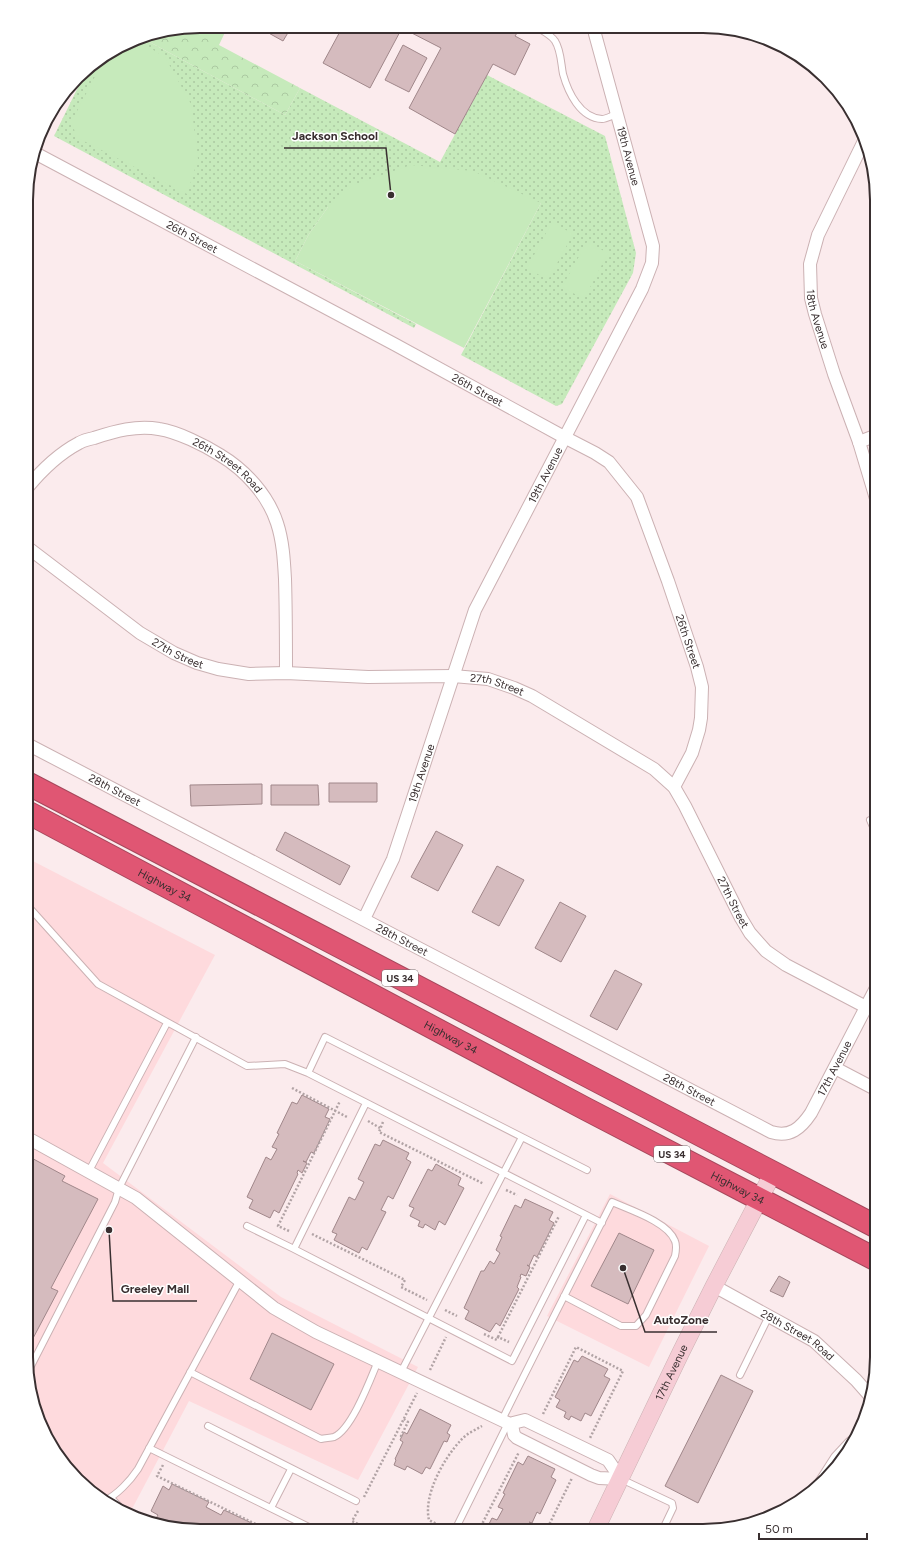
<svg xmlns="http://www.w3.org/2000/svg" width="903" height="1557" font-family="Figtree,sans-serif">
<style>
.built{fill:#fedadd}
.grass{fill:url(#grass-dots)}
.park{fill:url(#park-crowns)}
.pitch{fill:#c6eabb}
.building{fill:#d5bbbe;stroke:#a0878a}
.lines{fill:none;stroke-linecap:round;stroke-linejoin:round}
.lane-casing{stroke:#cbb1b3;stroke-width:8}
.street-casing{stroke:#cbb1b3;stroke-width:14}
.secondary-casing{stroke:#cbb1b3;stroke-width:18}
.highway-casing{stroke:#a6485c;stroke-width:24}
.path{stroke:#b1a3a5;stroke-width:2.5;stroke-dasharray:2 2;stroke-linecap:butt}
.lane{stroke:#fff;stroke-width:6}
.street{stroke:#fff;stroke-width:12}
.secondary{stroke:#f6ccd5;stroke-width:17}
.highway{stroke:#e05673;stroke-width:22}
.labels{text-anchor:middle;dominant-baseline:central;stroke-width:3;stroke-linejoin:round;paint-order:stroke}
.shield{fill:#fff;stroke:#746d6e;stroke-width:1}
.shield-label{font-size:10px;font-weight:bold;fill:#392f30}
.street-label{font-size:11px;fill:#392f30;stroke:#fff}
.rim{fill:none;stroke:#392f30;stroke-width:2}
.leader{fill:none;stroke:#392f30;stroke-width:1.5}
.callout-dot{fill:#392f30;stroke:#fff;stroke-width:1.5}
.callout-label{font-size:12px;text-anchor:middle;font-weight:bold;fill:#392f30;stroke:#fff;stroke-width:3;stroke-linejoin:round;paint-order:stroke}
</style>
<defs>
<pattern id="grass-dots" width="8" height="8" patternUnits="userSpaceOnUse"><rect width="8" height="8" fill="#c6eabb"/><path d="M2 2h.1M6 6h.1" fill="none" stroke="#abc9a1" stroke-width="1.8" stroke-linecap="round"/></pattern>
<pattern id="park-crowns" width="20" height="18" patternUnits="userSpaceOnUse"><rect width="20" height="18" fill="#c6eabb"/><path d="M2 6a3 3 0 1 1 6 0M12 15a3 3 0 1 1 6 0" fill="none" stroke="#abc9a1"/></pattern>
</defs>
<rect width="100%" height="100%" fill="#fbebed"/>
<path class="built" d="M27 858 215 955 103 1163 281 1297 418 1367 358 1480 189 1401 133 1507 125 1513 94 1495 62 1463 39 1423 26 1357Z
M610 1194 709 1246 649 1367 547 1316Z"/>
<path class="grass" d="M142 38 285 115 300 88 440 162 487 75 605 136 636 253 633 273 562 404 556 406 461 355 541 203 328 207 309 234 295 261 416 324 414 328 54 136 88 67 134 39Z"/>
<path class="park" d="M200 26H228L219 45 300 88 285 115 142 38Z"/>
<path class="pitch" d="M135 39 165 57 191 104 198 159 187 194 76 137 72 121 105 57Z
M411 165 473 171 541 203 464 348 295 261 309 234 328 207 353 185Z
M552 222 573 234 548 280 527 268Z
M587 242 608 253 584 299 562 287Z"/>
<path class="building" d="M256 26H292L283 41Z
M343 26 515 27 519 30 515 36 530 44 515 75 493 64 455 134 409 108 441 48 402 28 370 88 323 63Z
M403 45 427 58 409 92 385 80Z
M329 783H377V802H329Z
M262 784V804L191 806 190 785Z
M271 785H318L319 805H271Z
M436 831 463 845 438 891 411 877Z
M285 832 350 866 340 885 276 850Z
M497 866 524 880 499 926 472 912Z
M560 902 586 916 561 962 535 948Z
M615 970 642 984 617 1030 590 1016Z
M302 1095 329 1109 325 1117 330 1119 314 1153 311 1152 306 1162 303 1161 307 1163 302 1173 298 1170 297 1173 298 1174 279 1213 274 1210 270 1218 249 1208 253 1200 247 1197 266 1157 271 1160 277 1149 272 1147 279 1134 277 1133 292 1102 297 1104Z
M383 1140 409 1153 406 1159 411 1162 393 1199 388 1196 381 1210 386 1212 367 1250 362 1247 359 1253 334 1240 337 1234 332 1232 349 1197 355 1200 364 1182 358 1179 375 1144 380 1146Z
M26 1155 65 1176 62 1181 98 1199 51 1288 58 1291 30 1344 26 1342Z
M436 1164 461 1178 458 1185 464 1188 445 1225 439 1221 435 1230 425 1224 423 1228 418 1226 420 1221 410 1216 414 1208 409 1206 428 1169 432 1171Z
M525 1199 553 1212 549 1220 554 1223 537 1257 534 1255 529 1266 527 1265 530 1267 526 1276 521 1274 520 1277H521L517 1287 519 1289 500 1326 496 1323 490 1332 465 1319 469 1311 464 1308 481 1271H484L490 1261 494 1264 500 1253 496 1250 502 1237 500 1236 515 1205 521 1208Z
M619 1233 654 1250 628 1304 591 1286Z
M779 1276 790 1282 783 1297 770 1291Z
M272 1333 334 1364 311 1410 250 1379Z
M582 1356 608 1369 604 1376 610 1379 591 1416 585 1413 581 1421 571 1416 569 1420 564 1417 566 1412 556 1407 560 1400 555 1397 574 1360 578 1362Z
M721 1375 753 1391 698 1503 665 1486Z
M420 1409 451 1425 447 1433 450 1435 447 1442 444 1441 430 1469 426 1467 422 1474 407 1466 405 1470 394 1465 396 1460 395 1459 403 1442 400 1440 404 1432 407 1434Z
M528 1456 555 1469 551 1477 556 1480 540 1514 537 1512 532 1523 529 1522 533 1524 530 1531 486 1530 492 1518 497 1520 503 1509 498 1507 505 1494 503 1493 518 1462 523 1465Z
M172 1484 209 1502 206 1507 221 1515 224 1510 260 1527 259 1530H178L169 1527 155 1520 158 1515 151 1511 163 1486 169 1490Z"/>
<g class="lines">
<defs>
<path id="lane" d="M538 28C543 31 552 36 555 41 561 50 561 64 563 74 568 92 580 118 602 119 606 119 613 115 617 114
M870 820 877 836
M27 905 98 984 247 1066 285 1064 308 1073 602 1223
M308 1073 325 1037 587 1170
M366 1103 294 1249 512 1361 586 1215
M89 1171 167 1023
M247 1226 294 1249
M29 1370 115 1202 119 1188 196 1037
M190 1372 321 1439C325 1438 330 1438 334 1437 352 1429 370 1380 378 1361
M401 1372 522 1137
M740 1375 769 1316
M502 1420C538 1347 575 1275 612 1202 630 1210 668 1222 675 1241 677 1246 676 1251 675 1256L646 1315 636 1326H621L564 1296
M208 1426 356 1501
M149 1448 315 1530
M621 1479 672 1503 673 1508 662 1531
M111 1498 126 1513
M104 1501C117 1495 130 1481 138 1469L240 1280
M271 1508 291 1469
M455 1530 508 1423"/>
<g id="street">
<path id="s1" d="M865 139 818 235 810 264 811 298 815 314 834 374 859 442 877 502"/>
<path id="s2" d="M35 153 394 344 564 437 595 453 609 462 637 497 668 581 697 667 702 687 701 718 699 730 692 753 674 787"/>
<path d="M859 442 877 435"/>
<path id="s3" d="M27 488C41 471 60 453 79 443 84 440 89 439 94 438 115 431 137 425 159 429 178 432 204 445 220 455 245 470 268 495 277 523 283 541 284 561 285 579 286 611 286 642 286 673"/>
<path id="s4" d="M27 547 140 633 174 653 197 663 218 669 249 674 286 673 368 677 453 676 488 679 514 688 532 696 654 769 674 787 685 806 741 918 750 933 766 951 786 965 866 1007"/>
<path id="s5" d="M27 744 771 1132C790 1138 801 1128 811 1113L877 986"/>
<path id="s6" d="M364 919 393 859 475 610 642 289 652 263 653 246 595 34V27"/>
<path d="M835 1068 877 1090"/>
<path d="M26 1137 136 1198 274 1308 316 1332 512 1425"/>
<path id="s7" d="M714 1286 814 1341 856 1380 871 1397"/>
<path d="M512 1425 513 1423 525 1420 608 1460 621 1479"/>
<path d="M512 1425 514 1435 517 1438 591 1475 599 1478 621 1479"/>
<path d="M821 1483 837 1458 851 1443"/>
</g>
<g id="secondary">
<path id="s8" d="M595 1531 681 1352 714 1286 773 1173"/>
</g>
<g id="highway">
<path d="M27 783 877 1227"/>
<path id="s9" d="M27 812 586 1109 877 1260"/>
</g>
</defs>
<use href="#lane" class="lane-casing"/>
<use href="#street" class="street-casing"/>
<use href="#secondary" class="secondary-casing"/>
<use href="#highway" class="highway-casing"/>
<path class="path" d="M292 1088 347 1117
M368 1121 380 1128
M383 1122 379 1132 484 1184
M506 1190 517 1195
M289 1231 278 1226 340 1101
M312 1234 405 1280 401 1287 427 1300
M445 1310 457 1316
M484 1334 497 1340 498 1337 509 1342
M498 1337 559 1216
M430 1370 446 1337
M543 1414 576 1347 623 1371 590 1438
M402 1436H401L408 1422 404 1419
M163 1465 157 1476 268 1530
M364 1497 417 1393
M358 1511 352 1521 370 1530
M443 1530 444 1528 429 1520C423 1495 444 1458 461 1440 466 1434 475 1430 482 1426
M479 1530 519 1452
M546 1531 572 1478"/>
<use href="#lane" class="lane"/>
<use href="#street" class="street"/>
<use href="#secondary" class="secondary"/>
<use href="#highway" class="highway"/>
</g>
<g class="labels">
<g class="shield">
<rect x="382" y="970" width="36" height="16" rx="3"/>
<rect x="654" y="1146" width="36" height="16" rx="3"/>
</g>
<g class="shield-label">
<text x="400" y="978">US 34</text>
<text x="672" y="1154">US 34</text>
</g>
<g class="street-label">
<text transform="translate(628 156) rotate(75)">19th Avenue</text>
<text stroke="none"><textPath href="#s2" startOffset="178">26th Street</textPath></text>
<text stroke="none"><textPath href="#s1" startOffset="193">18th Avenue</textPath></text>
<text stroke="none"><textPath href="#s2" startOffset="502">26th Street</textPath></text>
<text stroke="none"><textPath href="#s3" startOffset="230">26th Street Road</textPath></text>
<text stroke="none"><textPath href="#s6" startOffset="481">19th Avenue</textPath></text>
<text stroke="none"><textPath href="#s2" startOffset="850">26th Street</textPath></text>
<text stroke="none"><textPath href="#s4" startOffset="185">27th Street</textPath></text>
<text stroke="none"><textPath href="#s4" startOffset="509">27th Street</textPath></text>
<text stroke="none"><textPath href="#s6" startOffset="157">19th Avenue</textPath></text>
<text stroke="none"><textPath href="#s5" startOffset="99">28th Street</textPath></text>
<text stroke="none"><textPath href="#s9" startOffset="156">Highway 34</textPath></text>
<text stroke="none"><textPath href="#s4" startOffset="845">27th Street</textPath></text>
<text stroke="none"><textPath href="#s5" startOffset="423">28th Street</textPath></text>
<text stroke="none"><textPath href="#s9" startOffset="480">Highway 34</textPath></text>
<text stroke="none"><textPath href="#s5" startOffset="938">17th Avenue</textPath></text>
<text stroke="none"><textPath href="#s5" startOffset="747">28th Street</textPath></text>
<text stroke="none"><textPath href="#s9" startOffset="804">Highway 34</textPath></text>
<text stroke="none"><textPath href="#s7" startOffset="97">28th Street Road</textPath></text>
<text stroke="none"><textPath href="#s8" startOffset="176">17th Avenue</textPath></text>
</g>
</g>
<path d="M0 0H903V1557H0ZM200 33H703A167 167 0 0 1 870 200V1357A167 167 0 0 1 703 1524H200A167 167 0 0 1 33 1357V200A167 167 0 0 1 200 33Z" fill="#fff" fill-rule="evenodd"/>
<path class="rim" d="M200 33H703A167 167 0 0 1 870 200V1357A167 167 0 0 1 703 1524H200A167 167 0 0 1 33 1357V200A167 167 0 0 1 200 33Z"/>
<path class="leader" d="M391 195L386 148H284M109 1230L113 1301H197M623 1268L645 1332H717"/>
<g class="callout-dot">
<circle cx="391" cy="195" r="4"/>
<circle cx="109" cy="1230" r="4"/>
<circle cx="623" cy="1268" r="4"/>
</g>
<g class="callout-label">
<text x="335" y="140">Jackson School</text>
<text x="155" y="1293">Greeley Mall</text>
<text x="681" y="1324">AutoZone</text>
</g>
<path d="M759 1533v6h108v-6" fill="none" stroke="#392f30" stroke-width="2"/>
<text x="765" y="1533" font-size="12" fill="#392f30" stroke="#ffffff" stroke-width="3" paint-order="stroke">50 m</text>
</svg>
